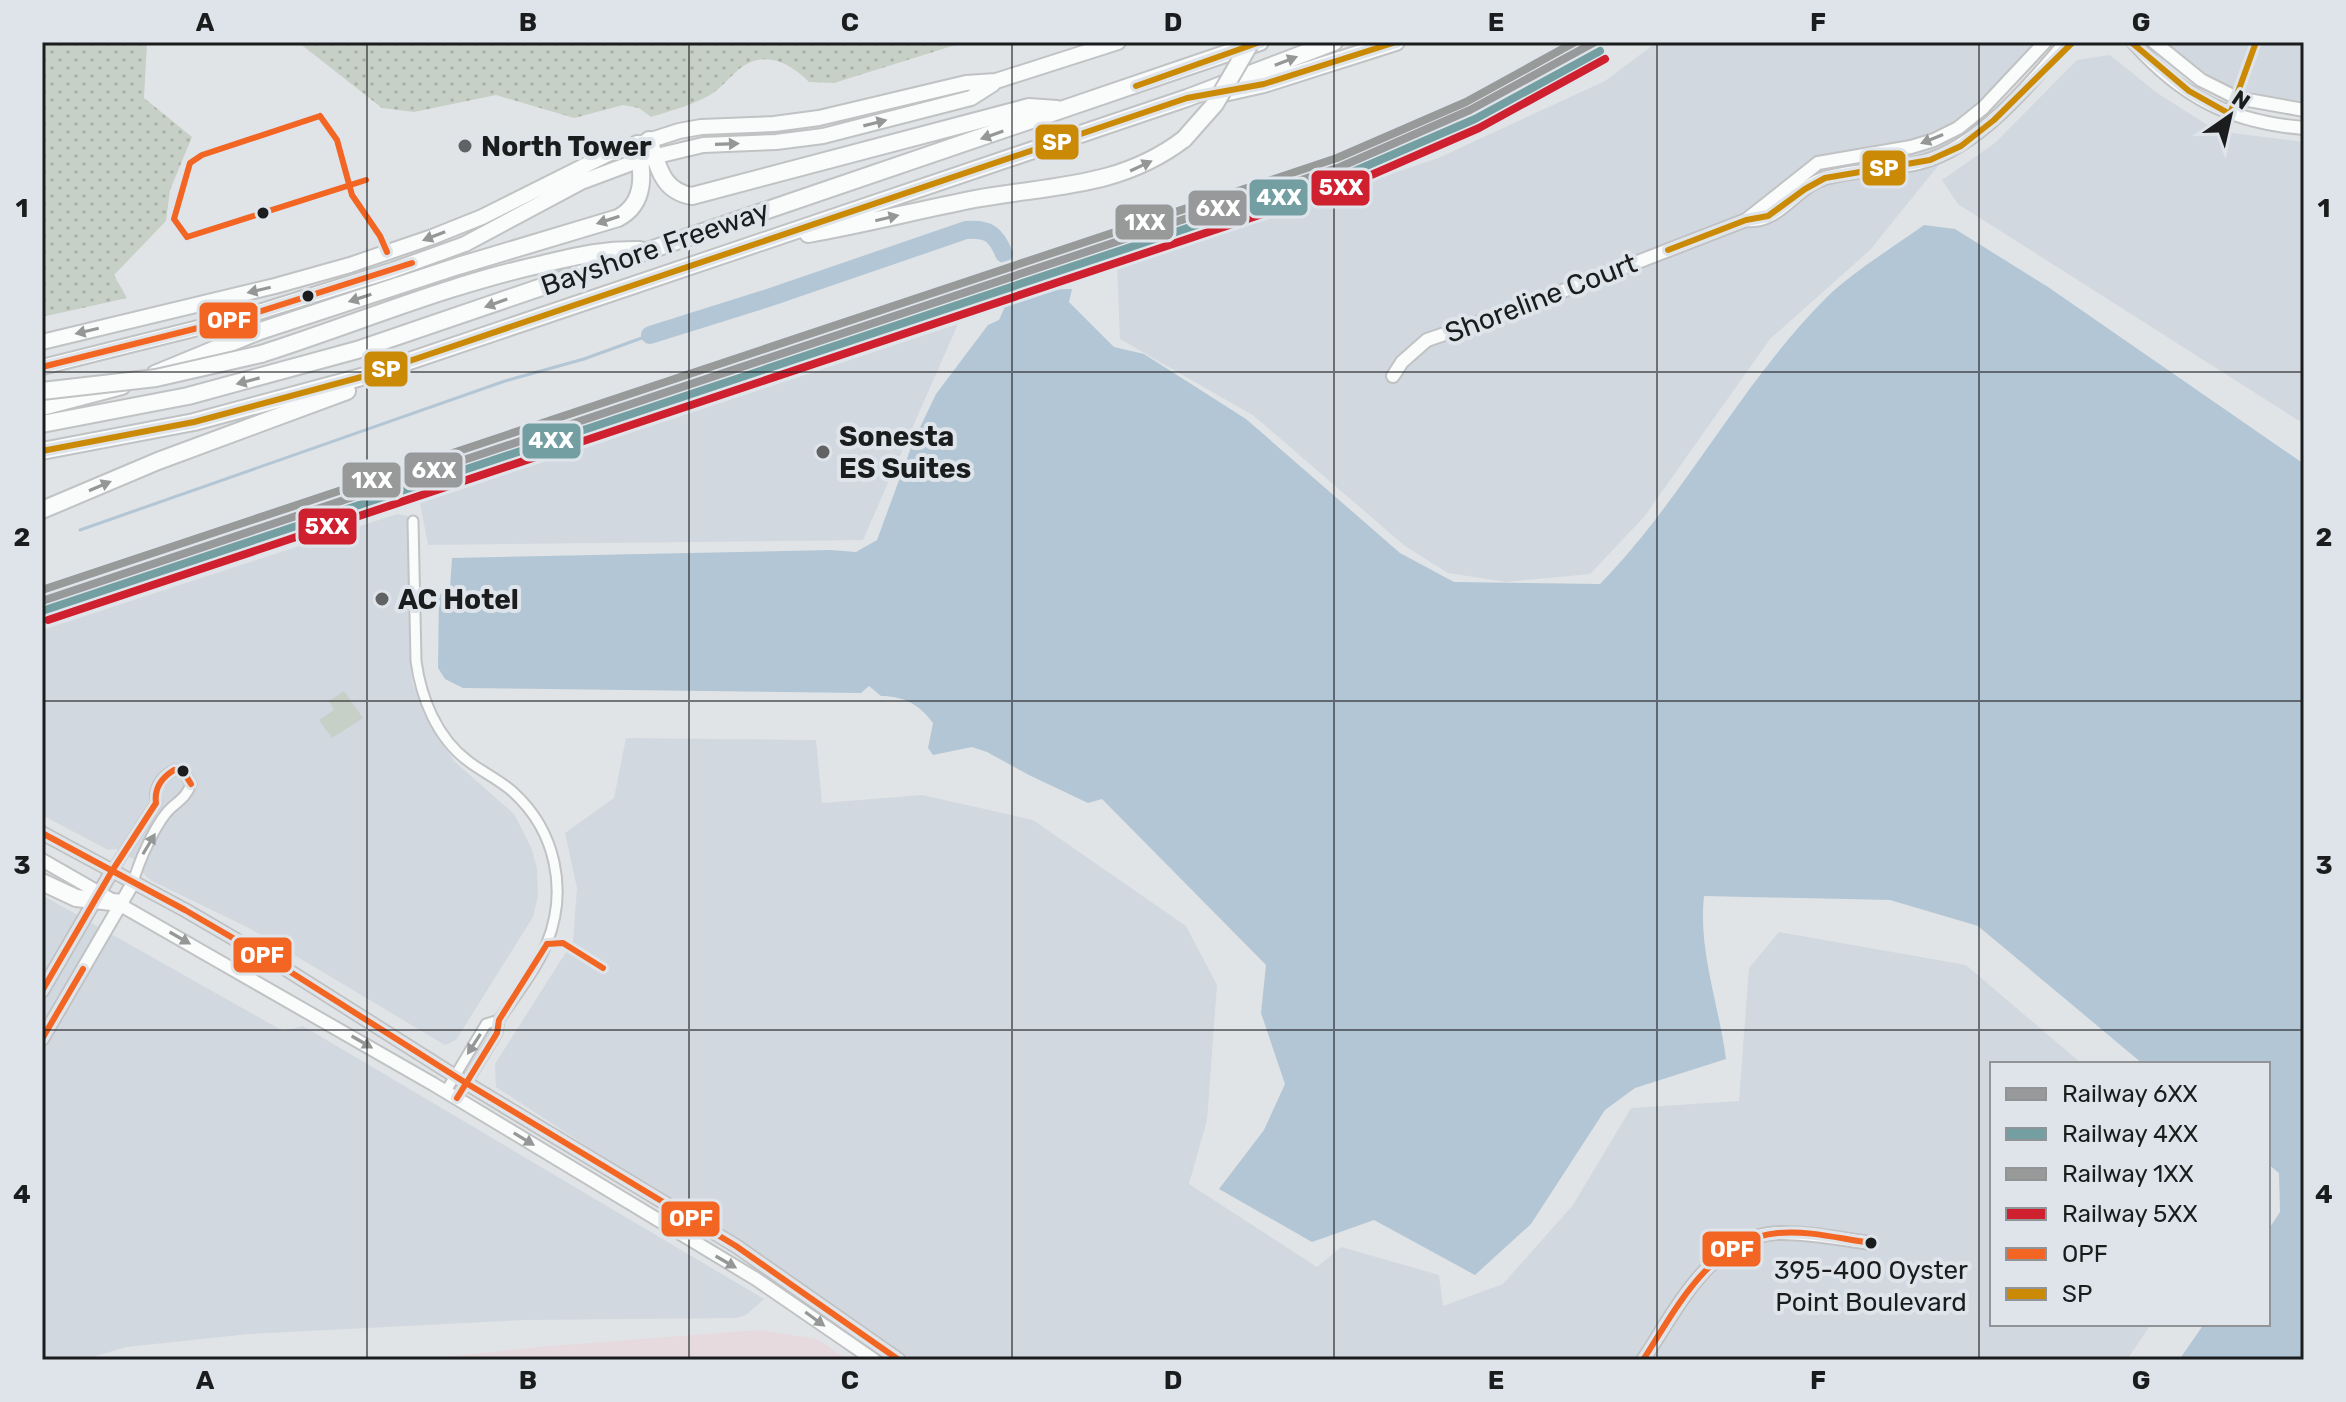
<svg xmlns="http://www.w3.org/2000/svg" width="2346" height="1402" font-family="Rubik,sans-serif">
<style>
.built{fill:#d1d8e0}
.industrial{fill:#e6dade}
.grass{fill:url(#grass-dots)}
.pitch{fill:#c7d0c7}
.water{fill:#b3c6d5}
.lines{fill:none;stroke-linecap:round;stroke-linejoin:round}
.stream{stroke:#b3c6d5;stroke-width:3}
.river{stroke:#b3c6d5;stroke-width:18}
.street-casing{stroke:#c0c2c4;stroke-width:13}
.secondary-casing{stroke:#c0c2c4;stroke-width:16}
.primary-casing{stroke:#c0c2c4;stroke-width:18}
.highway-casing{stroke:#c0c2c4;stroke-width:20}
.street{stroke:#fafbfb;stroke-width:9}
.secondary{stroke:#fafbfb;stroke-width:12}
.primary{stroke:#fafbfb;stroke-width:14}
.highway{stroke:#fafbfb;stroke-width:16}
.highway-bridge-casing{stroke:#c0c2c4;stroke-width:20;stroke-linecap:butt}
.highway-bridge{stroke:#fafbfb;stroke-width:16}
.bus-1-casing{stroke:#dee4e9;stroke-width:12}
.bus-2-casing{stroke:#dee4e9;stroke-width:12}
.bus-1{stroke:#f26522;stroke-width:6}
.bus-2{stroke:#cb8a06;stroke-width:6}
.rail-1-casing{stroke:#dee4e9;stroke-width:14}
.rail-2-casing{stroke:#dee4e9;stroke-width:14}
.rail-3-casing{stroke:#dee4e9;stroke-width:14}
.rail-4-casing{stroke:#dee4e9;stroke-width:14}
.rail-1{stroke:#98999a;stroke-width:8}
.rail-2{stroke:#739fa3;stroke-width:8}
.rail-3{stroke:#989999;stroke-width:8}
.rail-4{stroke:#ce202f;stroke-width:8}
.oneway{fill:#959797}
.grid{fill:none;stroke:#1a1c1d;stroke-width:2;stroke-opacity:0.55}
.poi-dot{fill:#606263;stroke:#dee4e9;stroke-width:3}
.bus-dot{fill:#1a1c1d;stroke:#dee4e9;stroke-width:3}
.labels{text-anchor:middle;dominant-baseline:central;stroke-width:8;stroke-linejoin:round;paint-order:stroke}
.bus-label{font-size:26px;fill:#1a1c1d;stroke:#dee4e9}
.poi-label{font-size:28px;font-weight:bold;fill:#1a1c1d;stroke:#dee4e9;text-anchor:start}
.street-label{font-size:28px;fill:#1a1c1d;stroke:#dee4e9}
.line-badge{stroke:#dee4e9;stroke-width:3}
.badge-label{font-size:22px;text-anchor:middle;font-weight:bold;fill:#fff}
.neatline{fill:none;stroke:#1a1c1d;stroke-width:3}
.grid-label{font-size:26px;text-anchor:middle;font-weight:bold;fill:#1a1c1d}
</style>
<defs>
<pattern id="grass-dots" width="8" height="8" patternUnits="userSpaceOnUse" patternTransform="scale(2)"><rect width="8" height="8" fill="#c7d0c7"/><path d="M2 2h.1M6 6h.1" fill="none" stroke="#aab2aa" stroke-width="1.8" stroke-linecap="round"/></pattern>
</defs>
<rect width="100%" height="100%" fill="#e1e4e6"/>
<path class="built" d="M1657 42H2038L1870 250 1770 339 1644 517 1590 574 1506 582 1448 573 1405 546 1254 416 1120 339 1117 267 1438 158 1605 81Z
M2167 42H2304V102L2239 94 2180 57Z
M2110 55 2157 93 2217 131 2304 142V424L1958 204 1942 180 1995 143 2077 60Z
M958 324 863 540 428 545 420 503Z
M397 514 408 516 409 643 412 682 425 716 454 761 514 814 531 847 537 868 538 896 533 917 456 1040 445 1045 249 928 150 880 142 872 138 862 117 849 108 850 42 815V630Z
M626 738 816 740 822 803 922 795 1033 820 1186 926 1217 985 1207 1120 1189 1184 1317 1267 1341 1247 1439 1275 1443 1306 1503 1284 1573 1205 1631 1108 1739 1101 1749 968 1779 932 1966 965 2082 1064H1992V1324H2151L2127 1360H913L496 1087 495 1064 573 941 577 888 565 833 614 798Z
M42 895 283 1031 303 1026 764 1299 746 1315 736 1318 525 1320 249 1334 126 1347 83 1360H42Z"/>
<path class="industrial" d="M758 1330 817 1339 848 1360H415L538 1347Z"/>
<path class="grass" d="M42 42H147L144 98 192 137 170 190 166 221 114 275 127 298 42 317Z
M298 42H965L834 83 809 82C789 62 763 49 738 70 729 78 720 89 710 95 693 105 670 111 651 117L639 108 623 105 574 118 496 95 414 112 382 108Z"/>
<path class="pitch" d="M344 691 363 718 332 738 319 720 334 710 329 701Z"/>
<path class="water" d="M1924 225 1955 229 2048 287 2304 464V1360H2179L2204 1324H2268V1230L2280 1212 2279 1173 2268 1164V1064H2143L1978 926 1890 900 1704 896C1698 950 1719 1005 1726 1059L1635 1088 1605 1110 1531 1224 1475 1275 1374 1220 1312 1242 1219 1189 1264 1130 1285 1084 1261 1013 1266 965 1102 799 1088 803 1029 775 987 752 972 747 933 755 928 748 933 723C920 705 904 696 881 696L869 686 861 693 463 688 445 679 438 668 439 595 450 588 452 558 831 550 856 552 877 540 913 442 936 394 988 325 999 320 1006 304C1027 296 1049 288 1072 289L1069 302 1114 347 1144 354 1246 419 1400 553 1454 582 1600 584C1685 497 1740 384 1826 298 1851 273 1895 246 1924 225Z"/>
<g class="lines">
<path class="stream" d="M80 530 505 381 584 359 650 335"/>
<path class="river" d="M650 335 768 298 966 230C988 228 996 234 1004 254"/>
<defs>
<path id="street" d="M413 521 416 661C421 698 437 738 468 761 482 772 500 780 513 792 556 831 568 890 547 943 536 970 515 996 499 1020L497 1033 457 1098
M112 871 156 803C153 788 161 777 174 770L183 771 191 784C187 796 180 800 171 808 156 822 138 863 133 883
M446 1091 486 1024 499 1020"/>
<path id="secondary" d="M2133 42C2182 97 2230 122 2304 128
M2154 42 2201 80 2237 98 2304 110
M1746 220C1779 224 1795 187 1825 178 1856 169 1890 171 1922 162 1978 147 2029 86 2066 42
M1393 376 1402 362 1427 340 1506 313 1746 220 1818 163 1911 147 1934 140 1958 128 1983 108 2045 42
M42 833 185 910 281 966 466 1083 736 1246 899 1360
M42 860 433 1084 756 1279 874 1360
M42 991 112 871
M42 1039 133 883
M1643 1360C1676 1311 1710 1236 1778 1233 1809 1232 1841 1239 1871 1243"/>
<path id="primary" d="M42 342 275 286 350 265 432 237 482 217 608 154 679 131 701 127 774 124 819 118 966 83 996 81 1118 42
M42 367 246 316 393 270 465 244 581 182 640 160 703 145 776 142 823 136 971 98 993 84"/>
<path id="highway" d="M1224 93 1264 84 1396 42
M649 140C658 165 661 191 692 196L1029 107 1057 109
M808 234C864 224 919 210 975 199 1051 185 1120 188 1184 139
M261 354C355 324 446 285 543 264 577 256 604 249 640 250
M155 374 257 332 458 266 618 218C647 203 643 171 637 144
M42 407 122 386
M42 424 188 396 357 350 1260 42
M42 451 194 422 365 376 1187 98 1334 42
M42 510 158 461 347 391
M42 882 76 898 121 903"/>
</defs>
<use href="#street" class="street-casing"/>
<use href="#secondary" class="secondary-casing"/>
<use href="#primary" class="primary-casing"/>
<use href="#highway" class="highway-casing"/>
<use href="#street" class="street"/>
<use href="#secondary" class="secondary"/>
<use href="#primary" class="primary"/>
<use href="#highway" class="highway"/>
<defs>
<path id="highway-bridge" d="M1184 139 1215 104 1251 42
M42 391 156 378 261 354"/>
</defs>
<use href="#highway-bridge" class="highway-bridge-casing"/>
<use href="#highway-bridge" class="highway-bridge"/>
<defs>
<path id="bus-1" d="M320 116 337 140 352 195 380 236 387 252
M187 237 174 219 190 163 202 155 320 116
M187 237 366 180
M42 367 246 316 412 263
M42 833 185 910 281 966 466 1083 736 1246 899 1360
M547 944 563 943 603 968
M42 991 112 871 156 803C154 788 161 778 174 770L183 771 191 784
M42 1039 83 969
M457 1098 497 1033 499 1020 547 944
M1643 1360C1676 1309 1710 1239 1778 1233 1809 1230 1841 1239 1871 1243"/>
<path id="bus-2" d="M2131 42 2189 91 2230 114
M1136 86 1260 42
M2230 114 2256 42
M1668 250 1746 220 1768 216 1805 189 1825 178 1930 160 1961 146 1994 120 2073 42
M42 451 194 422 365 376 1187 98 1264 84 1396 42"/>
</defs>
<use href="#bus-1" class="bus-1-casing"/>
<use href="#bus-2" class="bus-2-casing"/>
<use href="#bus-1" class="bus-1"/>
<use href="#bus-2" class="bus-2"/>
<defs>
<path id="rail-1" d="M42 601 1340 167 1470 110 1595 42"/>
<path id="rail-2" d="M45 610 1343 176 1475 119 1600 51"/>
<path id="rail-3" d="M42 590 1337 158 1466 102 1575 42"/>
<path id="rail-4" d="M48 620 1346 186 1479 128 1605 59"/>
</defs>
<use href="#rail-1" class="rail-1-casing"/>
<use href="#rail-2" class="rail-2-casing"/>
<use href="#rail-3" class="rail-3-casing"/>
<use href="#rail-4" class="rail-4-casing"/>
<use href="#rail-1" class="rail-1"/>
<use href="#rail-2" class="rail-2"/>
<use href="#rail-3" class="rail-3"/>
<use href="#rail-4" class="rail-4"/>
</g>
<defs><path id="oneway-solid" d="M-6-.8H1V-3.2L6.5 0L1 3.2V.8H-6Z" transform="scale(2)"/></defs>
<g class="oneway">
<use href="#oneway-solid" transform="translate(1286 61) rotate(-21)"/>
<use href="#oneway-solid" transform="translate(875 123) rotate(-14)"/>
<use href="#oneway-solid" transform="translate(992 135) rotate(161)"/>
<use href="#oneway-solid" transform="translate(1932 139) rotate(158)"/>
<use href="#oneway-solid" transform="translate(727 144) rotate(-2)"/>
<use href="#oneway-solid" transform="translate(1141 166) rotate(-25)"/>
<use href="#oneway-solid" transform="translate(887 218) rotate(-13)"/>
<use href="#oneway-solid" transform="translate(608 220) rotate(162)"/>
<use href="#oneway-solid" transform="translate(434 236) rotate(159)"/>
<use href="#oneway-solid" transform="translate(259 290) rotate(167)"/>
<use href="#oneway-solid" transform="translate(360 298) rotate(162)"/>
<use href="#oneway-solid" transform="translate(496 303) rotate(160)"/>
<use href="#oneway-solid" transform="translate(87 331) rotate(167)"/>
<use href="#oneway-solid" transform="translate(248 381) rotate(165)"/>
<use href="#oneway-solid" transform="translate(100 486) rotate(-23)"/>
<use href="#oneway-solid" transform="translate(149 844) rotate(-59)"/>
<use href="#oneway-solid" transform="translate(180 938) rotate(30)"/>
<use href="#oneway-solid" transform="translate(362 1042) rotate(30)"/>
<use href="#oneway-solid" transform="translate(474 1044) rotate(123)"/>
<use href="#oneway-solid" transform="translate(524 1139) rotate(31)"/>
<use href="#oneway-solid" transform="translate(726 1262) rotate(30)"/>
<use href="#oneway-solid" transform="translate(815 1319) rotate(36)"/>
</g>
<path class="grid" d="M367 42V1360M689 42V1360M1012 42V1360M1334 42V1360M1657 42V1360M1979 42V1360M42 372H2304M42 701H2304M42 1030H2304"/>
<g class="poi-dot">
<circle cx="465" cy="146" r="8"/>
<circle cx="823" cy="452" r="8"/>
<circle cx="382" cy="599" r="8"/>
</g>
<g class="bus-dot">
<circle cx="263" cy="213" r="7"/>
<circle cx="308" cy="296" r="7"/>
<circle cx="183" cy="771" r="7"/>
<circle cx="1871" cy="1243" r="7"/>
</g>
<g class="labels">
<g class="bus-label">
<text x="1871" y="1270">395-400 Oyster<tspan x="1871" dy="32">Point Boulevard</tspan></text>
</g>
<g class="poi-label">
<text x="481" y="146">North Tower</text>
<text x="839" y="436">Sonesta<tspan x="839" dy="32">ES Suites</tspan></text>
<text x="398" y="599">AC Hotel</text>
</g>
<g class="street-label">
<text transform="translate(655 248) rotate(-19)">Bayshore Freeway</text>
<text transform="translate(1541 298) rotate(-21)">Shoreline Court</text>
</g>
</g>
<g class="line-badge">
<rect x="1034" y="123" width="46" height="38" rx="8" fill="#cb8a06"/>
<rect x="1861" y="149" width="46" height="38" rx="8" fill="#cb8a06"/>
<rect x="1310" y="169" width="61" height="38" rx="8" fill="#ce202f"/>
<rect x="1248" y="178" width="61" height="39" rx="8" fill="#739fa3"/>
<rect x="1187" y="189" width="61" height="38" rx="8" fill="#98999a"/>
<rect x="1114" y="203" width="61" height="38" rx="8" fill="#989999"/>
<rect x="198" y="301" width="61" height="39" rx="8" fill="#f26522"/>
<rect x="363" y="350" width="46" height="38" rx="8" fill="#cb8a06"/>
<rect x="521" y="422" width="61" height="38" rx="8" fill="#739fa3"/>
<rect x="403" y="451" width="61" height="38" rx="8" fill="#98999a"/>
<rect x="341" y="461" width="61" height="38" rx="8" fill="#989999"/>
<rect x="297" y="507" width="61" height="39" rx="8" fill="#ce202f"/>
<rect x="232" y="936" width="61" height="38" rx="8" fill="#f26522"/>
<rect x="660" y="1200" width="61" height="38" rx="8" fill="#f26522"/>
<rect x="1701" y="1230" width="61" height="38" rx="8" fill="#f26522"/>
</g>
<g class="badge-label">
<text x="1057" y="150">SP</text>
<text x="1884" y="176">SP</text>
<text x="1341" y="195">5XX</text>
<text x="1279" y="205">4XX</text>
<text x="1218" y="216">6XX</text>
<text x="1145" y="230">1XX</text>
<text x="229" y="328">OPF</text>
<text x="386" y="377">SP</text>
<text x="551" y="448">4XX</text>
<text x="434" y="478">6XX</text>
<text x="372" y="488">1XX</text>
<text x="327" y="534">5XX</text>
<text x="262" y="963">OPF</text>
<text x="691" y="1226">OPF</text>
<text x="1732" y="1257">OPF</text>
</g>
<rect width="2346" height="1402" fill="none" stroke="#dee4e9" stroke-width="88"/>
<rect x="1990" y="1062" width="280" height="264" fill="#dee4e9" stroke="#909497" stroke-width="2"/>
<rect x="2006" y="1088" width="40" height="12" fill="#98999a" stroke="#909497" stroke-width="2"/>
<text x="2062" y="1102" font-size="24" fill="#1a1c1d">Railway 6XX</text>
<rect x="2006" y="1128" width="40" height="12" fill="#739fa3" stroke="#909497" stroke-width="2"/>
<text x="2062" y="1142" font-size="24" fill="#1a1c1d">Railway 4XX</text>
<rect x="2006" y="1168" width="40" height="12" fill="#989999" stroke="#909497" stroke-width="2"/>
<text x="2062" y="1182" font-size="24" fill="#1a1c1d">Railway 1XX</text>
<rect x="2006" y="1208" width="40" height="12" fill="#ce202f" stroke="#909497" stroke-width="2"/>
<text x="2062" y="1222" font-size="24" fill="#1a1c1d">Railway 5XX</text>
<rect x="2006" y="1248" width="40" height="12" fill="#f26522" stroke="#909497" stroke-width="2"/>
<text x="2062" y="1262" font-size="24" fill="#1a1c1d">OPF</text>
<rect x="2006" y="1288" width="40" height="12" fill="#cb8a06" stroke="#909497" stroke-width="2"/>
<text x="2062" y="1302" font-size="24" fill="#1a1c1d">SP</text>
<g transform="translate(2230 116) rotate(34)" stroke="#dee4e9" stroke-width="6" paint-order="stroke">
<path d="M0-6L14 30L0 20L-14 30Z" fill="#1a1c1d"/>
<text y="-12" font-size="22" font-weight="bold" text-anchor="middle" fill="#1a1c1d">N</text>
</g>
<rect x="44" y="44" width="2258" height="1314" class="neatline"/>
<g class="grid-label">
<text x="205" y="31">A</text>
<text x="528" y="31">B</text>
<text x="850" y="31">C</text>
<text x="1173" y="31">D</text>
<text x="1496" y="31">E</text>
<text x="1818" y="31">F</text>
<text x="2141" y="31">G</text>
<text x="22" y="217">1</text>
<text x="2324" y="217">1</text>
<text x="22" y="546">2</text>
<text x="2324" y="546">2</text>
<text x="22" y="874">3</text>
<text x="2324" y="874">3</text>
<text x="22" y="1203">4</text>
<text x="2324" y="1203">4</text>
<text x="205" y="1389">A</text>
<text x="528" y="1389">B</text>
<text x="850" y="1389">C</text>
<text x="1173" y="1389">D</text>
<text x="1496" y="1389">E</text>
<text x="1818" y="1389">F</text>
<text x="2141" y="1389">G</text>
</g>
</svg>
